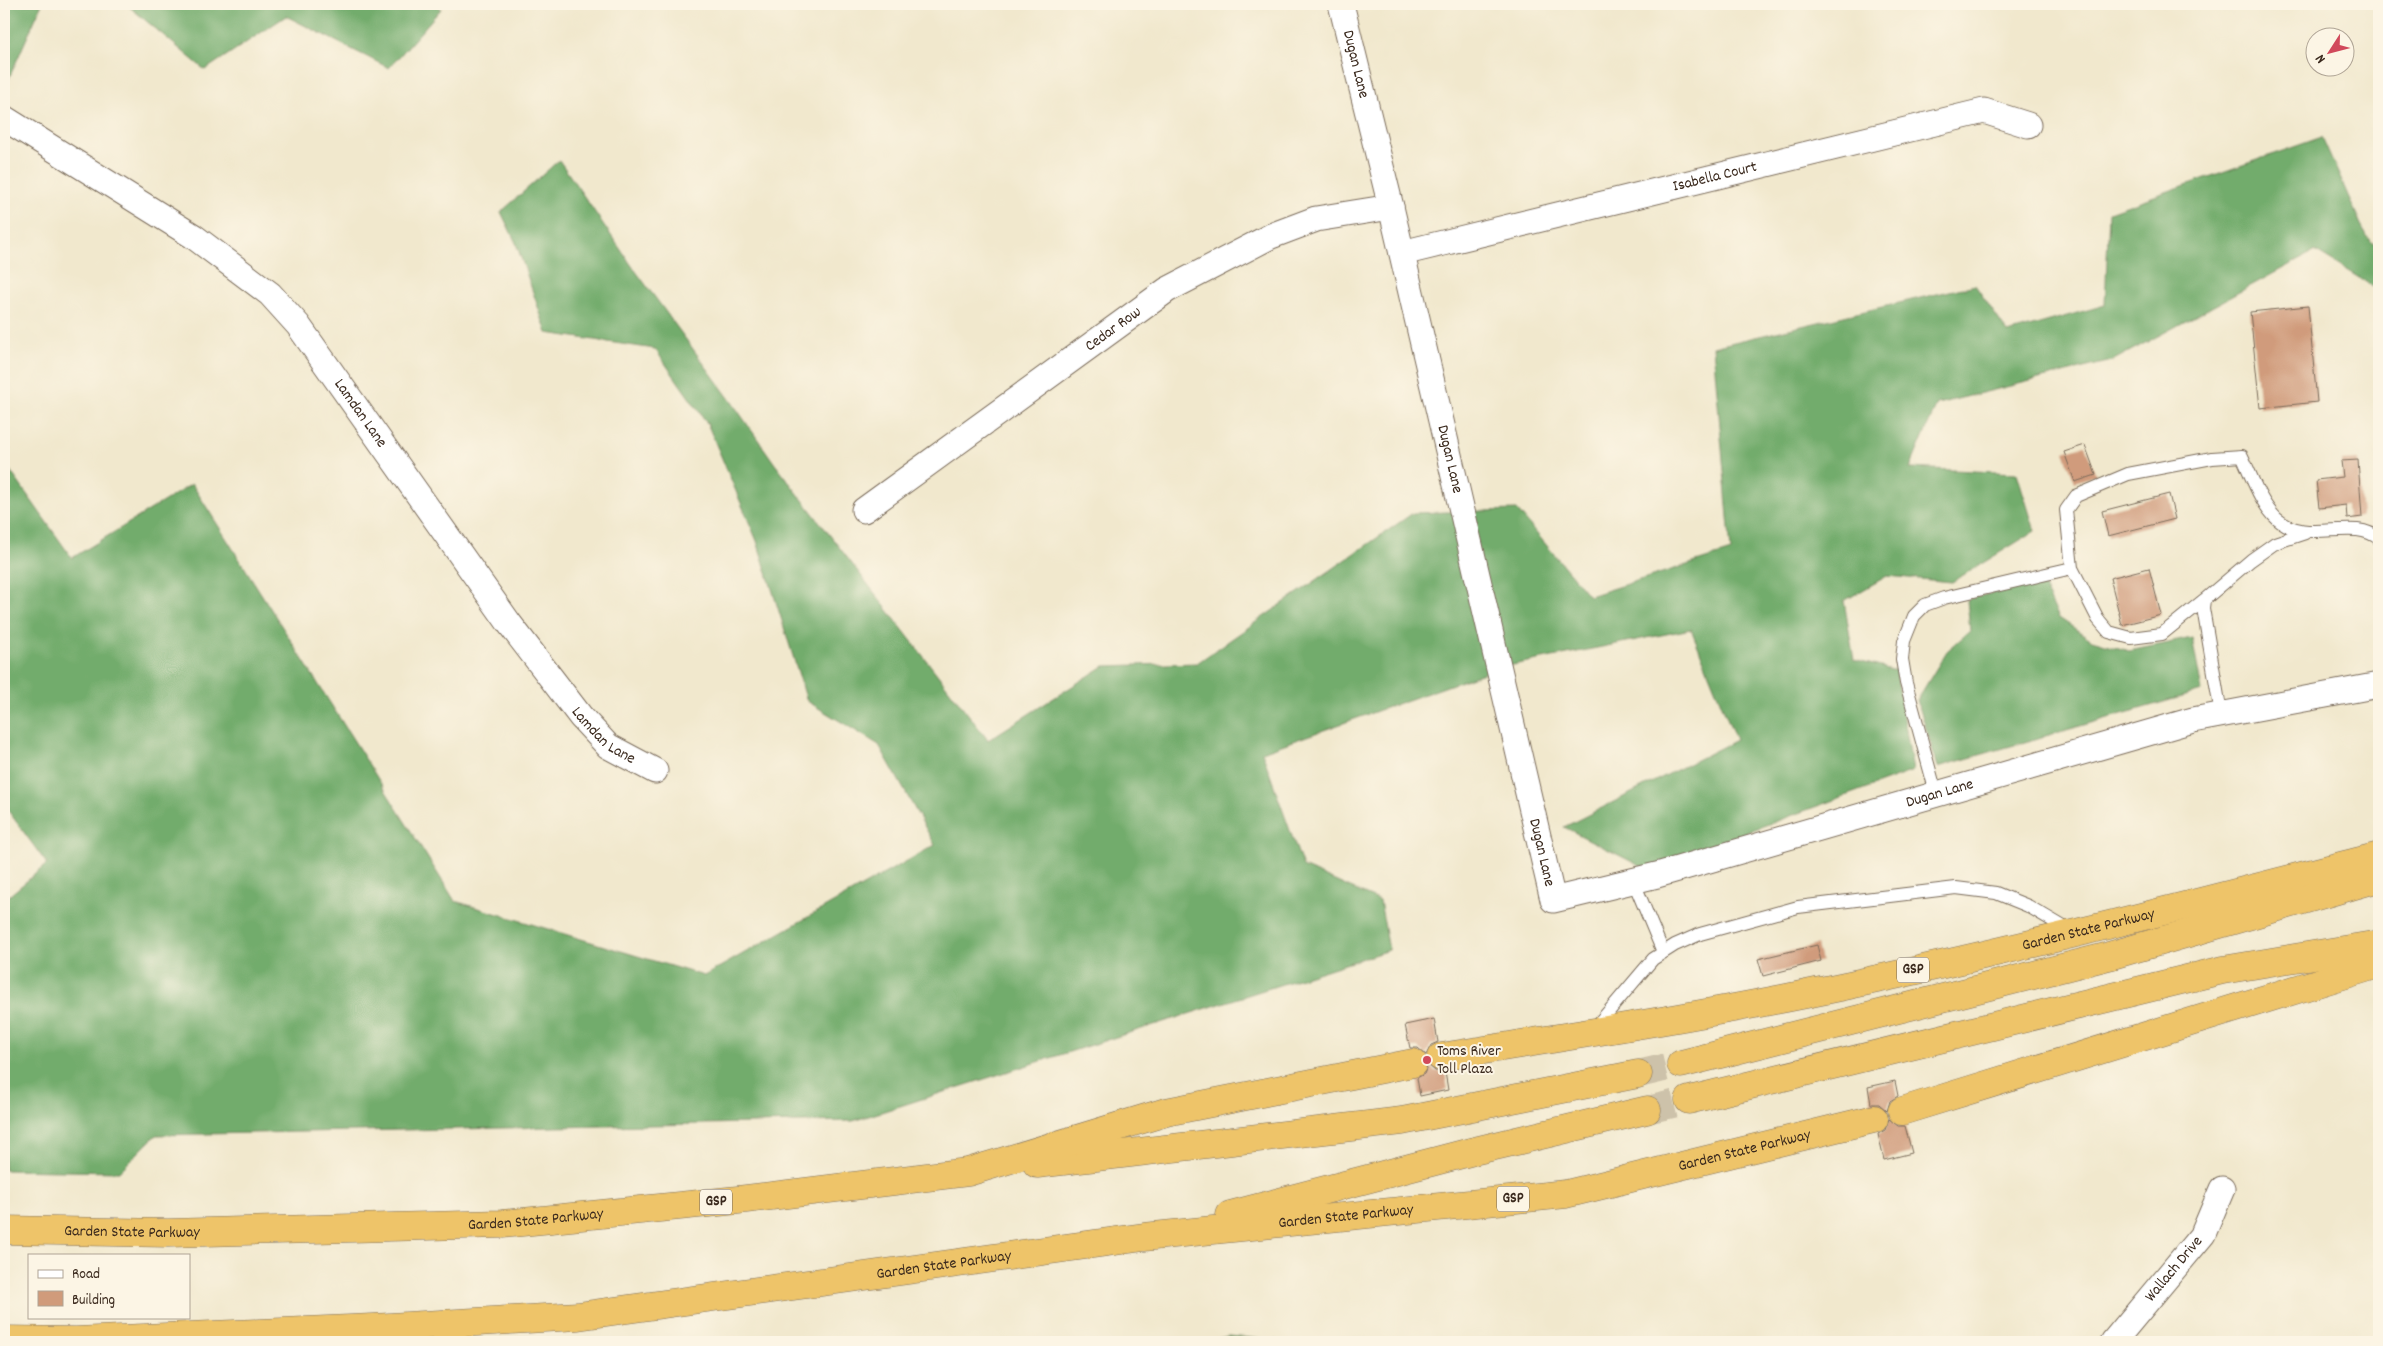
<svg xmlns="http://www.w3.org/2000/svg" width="2383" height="1346" font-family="Dekko,sans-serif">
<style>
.forest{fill:#72ac6c;stroke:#566b45}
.building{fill:#d09b7b}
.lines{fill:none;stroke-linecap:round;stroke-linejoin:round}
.motorway-tunnel{stroke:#cdc2aa;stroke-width:28;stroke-dasharray:28 14;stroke-linecap:butt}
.service-casing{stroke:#7b6c5b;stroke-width:14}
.minor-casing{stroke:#7b6c5b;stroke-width:27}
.motorway-casing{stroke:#7b6c5b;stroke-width:29}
.service{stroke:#fff;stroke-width:12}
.minor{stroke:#fff;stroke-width:25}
.motorway{stroke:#eec469;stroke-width:28}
.poi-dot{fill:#d1495b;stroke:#fcf5e5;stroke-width:2}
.labels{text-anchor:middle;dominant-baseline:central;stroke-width:4;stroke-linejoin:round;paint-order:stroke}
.shield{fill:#fcf5e5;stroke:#75675a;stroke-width:1}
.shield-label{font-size:15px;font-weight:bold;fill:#3b2a1e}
.street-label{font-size:16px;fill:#3b2a1e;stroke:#fcf5e5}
.poi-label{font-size:16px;fill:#3b2a1e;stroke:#fcf5e5;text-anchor:start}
</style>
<rect width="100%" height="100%" fill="#fcf5e5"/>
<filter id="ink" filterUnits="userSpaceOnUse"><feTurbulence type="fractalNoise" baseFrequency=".02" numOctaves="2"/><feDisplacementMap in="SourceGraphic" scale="10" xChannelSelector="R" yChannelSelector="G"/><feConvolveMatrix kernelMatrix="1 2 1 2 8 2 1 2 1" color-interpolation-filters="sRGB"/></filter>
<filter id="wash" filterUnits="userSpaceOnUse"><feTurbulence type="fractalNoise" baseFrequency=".0096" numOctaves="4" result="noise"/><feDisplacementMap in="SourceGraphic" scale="20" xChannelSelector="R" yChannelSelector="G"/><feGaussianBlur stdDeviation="1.12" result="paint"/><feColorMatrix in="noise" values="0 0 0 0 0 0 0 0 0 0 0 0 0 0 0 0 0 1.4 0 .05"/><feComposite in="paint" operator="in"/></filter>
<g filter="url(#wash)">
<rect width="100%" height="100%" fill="#f1e8cd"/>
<path class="forest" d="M4 4H42L5 87 4 86Z
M126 4H437L441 9 389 68 286 16 205 70Z
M2322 137 2366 236 2379 247V290L2315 251 2112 361 1937 404 1910 468 2017 473 2035 531 1952 582 1887 576 1844 601 1854 660 1896 671 1913 771 1646 869 1564 827 1736 740 1691 629 1498 668 1262 752 1303 867 1380 901 1389 950 853 1121 156 1135 119 1172 4 1170V900L47 864 4 805V462L72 558 192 484 455 901 704 976 935 845 879 745 807 701 757 541 707 423 655 349 547 333 516 243 501 212 559 160 632 266 729 398 775 464 988 740 1104 666 1197 663 1413 513 1517 510 1589 596 1731 551 1713 347 1975 285 2008 333 2105 305 2109 212Z
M2040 579 2059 618 2092 640 2129 651 2192 638 2202 691 1938 767 1917 700 1947 651 1970 631 1967 600Z
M1229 1336 1294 1342H1203Z"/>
<g id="blocks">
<path class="building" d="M2308 306 2317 402 2260 408 2250 312Z
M2085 445 2096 475 2075 482 2064 452Z
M2358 460 2362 517 2347 519 2346 505 2319 508 2316 480 2343 477 2341 461Z
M2169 494 2175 519 2108 536 2102 511Z
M2149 568 2161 615 2122 625 2110 578Z
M1817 945 1821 961 1763 976 1758 959Z
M1434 1019 1438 1042 1431 1045 1426 1055 1418 1048H1410L1405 1025Z
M1428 1065 1435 1071 1445 1072 1448 1090 1420 1096 1417 1078 1424 1074Z
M1895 1081 1898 1096 1890 1101 1887 1111 1879 1104H1871L1868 1087Z
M1889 1119 1898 1126H1905L1912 1153 1884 1160 1878 1134 1885 1130Z"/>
</g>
</g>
<g filter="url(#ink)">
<use href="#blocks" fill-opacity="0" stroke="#7b6c5b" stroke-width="1"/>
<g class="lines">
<path class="motorway-tunnel" d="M1638 1074 1681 1064
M1647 1110 1689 1100"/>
<defs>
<path id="service" d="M2204 600 2162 634 2131 638 2109 632 2098 619 2072 568 2066 510 2076 496 2128 474 2212 458 2242 456C2252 477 2260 503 2277 519 2307 546 2353 516 2379 539
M2221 714 2203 608 2204 600 2251 560 2275 543 2305 533
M1936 793 1906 683 1902 659 1904 641 1914 616 1925 605 1944 598 2072 568
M1633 880 1663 952
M1593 1030 1653 959 1675 945 1700 934 1798 907 1956 888 1996 893 2028 906 2072 932"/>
<g id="minor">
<path id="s1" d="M1341 4 1391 207 1553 900 1657 875 2193 720 2379 685"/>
<path id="s2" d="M4 118 193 236 270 294 298 325 509 623 581 717 608 746 655 771"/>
<path id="s3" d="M1402 253 1984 111 2028 125"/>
<path id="s4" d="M864 510 1167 290 1271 236 1316 219 1391 207"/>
<path id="s5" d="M2113 1342 2203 1234 2222 1189"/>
</g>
<g id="motorway">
<path id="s6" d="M1441 1057C1575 1035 1708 1015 1840 987 2021 949 2200 902 2379 856"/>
<path d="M1681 1064 2109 956 2379 878"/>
<path d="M1689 1100 2223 970 2379 944"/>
<path d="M1902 1111 2379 964"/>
<path d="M1037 1164 1402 1121 1638 1074"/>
<path d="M1230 1215 1474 1151 1647 1110"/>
<path id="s7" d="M4 1230 168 1233 502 1224 738 1200 968 1172 1166 1112 1413 1063"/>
<path id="s8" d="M4 1340 76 1341 373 1328 578 1316 1144 1237 1566 1194 1874 1119"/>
</g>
</defs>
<use href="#service" class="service-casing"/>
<use href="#minor" class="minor-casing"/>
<use href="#motorway" class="motorway-casing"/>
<use href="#service" class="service"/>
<use href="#minor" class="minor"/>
<use href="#motorway" class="motorway"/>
</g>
</g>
<circle class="poi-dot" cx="1427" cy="1060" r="5"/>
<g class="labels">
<g class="shield">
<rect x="1897" y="957.5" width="32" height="25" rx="4"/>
<rect x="1497" y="1186.5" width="32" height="25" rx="4"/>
<rect x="700" y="1189.5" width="32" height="25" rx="4"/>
</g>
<g class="shield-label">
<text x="1913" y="970">GSP</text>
<text x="1513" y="1199">GSP</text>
<text x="716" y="1202">GSP</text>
</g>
<g class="street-label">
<text stroke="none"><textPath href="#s1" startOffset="62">Dugan Lane</textPath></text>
<text stroke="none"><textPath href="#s3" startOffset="322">Isabella Court</textPath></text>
<text stroke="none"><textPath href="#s4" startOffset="308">Cedar Row</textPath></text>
<text stroke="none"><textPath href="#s2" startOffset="469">Lamdan Lane</textPath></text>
<text stroke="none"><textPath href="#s1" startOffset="468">Dugan Lane</textPath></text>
<text stroke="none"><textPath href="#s2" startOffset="874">Lamdan Lane</textPath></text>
<text stroke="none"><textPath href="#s1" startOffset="1322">Dugan Lane</textPath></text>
<text stroke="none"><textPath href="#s1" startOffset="872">Dugan Lane</textPath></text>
<text stroke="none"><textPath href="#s6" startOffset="660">Garden State Parkway</textPath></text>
<text stroke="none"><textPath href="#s8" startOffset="1754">Garden State Parkway</textPath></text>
<text stroke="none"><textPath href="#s8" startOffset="1349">Garden State Parkway</textPath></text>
<text stroke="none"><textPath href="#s7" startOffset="532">Garden State Parkway</textPath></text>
<text stroke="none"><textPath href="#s7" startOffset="128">Garden State Parkway</textPath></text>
<text stroke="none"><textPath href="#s8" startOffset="944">Garden State Parkway</textPath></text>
<text stroke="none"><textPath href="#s5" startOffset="95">Wallach Drive</textPath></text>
</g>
<g class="poi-label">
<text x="1437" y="1051">Toms River<tspan x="1437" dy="18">Toll Plaza</tspan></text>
</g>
</g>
<rect width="2383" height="1346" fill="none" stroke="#fcf5e5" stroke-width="20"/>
<rect x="28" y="1254" width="162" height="65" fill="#fcf5e5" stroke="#afa495"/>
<rect x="38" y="1270" width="25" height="8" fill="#ffffff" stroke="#afa495"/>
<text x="72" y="1278" font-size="15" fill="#3b2a1e">Road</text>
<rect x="38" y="1291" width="25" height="15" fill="#d09b7b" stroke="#afa495"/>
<text x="72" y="1304" font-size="15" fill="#3b2a1e">Building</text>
<g transform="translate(2330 52) rotate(234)"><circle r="24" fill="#fcf5e5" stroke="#afa495"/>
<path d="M0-4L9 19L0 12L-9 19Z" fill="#d1495b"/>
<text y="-8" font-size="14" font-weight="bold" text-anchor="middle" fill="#3b2a1e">N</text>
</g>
</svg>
